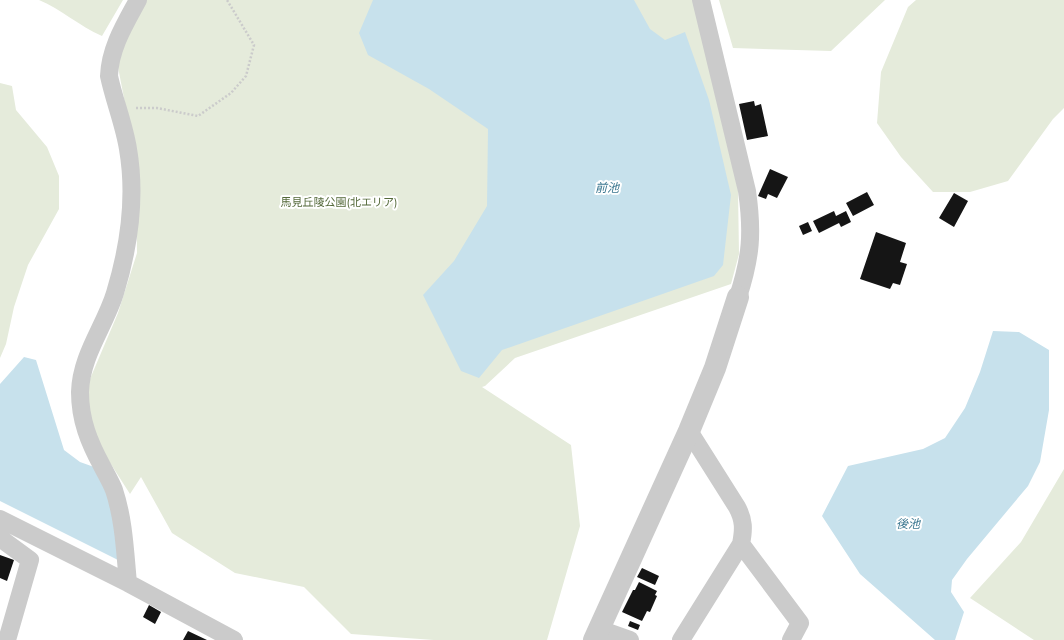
<svg xmlns="http://www.w3.org/2000/svg" width="1064" height="640" font-family="Mulish,'Noto Sans JP',sans-serif">
<style>
.green{fill:#e5ebdb}
.water{fill:#c7e1ec}
.building{fill:#151515}
.lines{fill:none;stroke-linecap:round;stroke-linejoin:round}
.path{stroke:#cbcbcb;stroke-width:2.5;stroke-dasharray:2 2;stroke-linecap:butt}
.minor{stroke:#cbcbcb;stroke-width:18}
.tertiary{stroke:#cbcbcb;stroke-width:22}
.labels{text-anchor:middle;dominant-baseline:central;stroke-width:4;stroke-linejoin:round;paint-order:stroke}
.park-label{font-size:11px;fill:#556a3b;stroke:#fff}
.water-label{font-size:12px;font-style:italic;fill:#3b7790;stroke:#fff}
</style>
<rect width="100%" height="100%" fill="#fff"/>
<path class="green" d="M39 0H123L102 36C79 26 61 9 39 0Z
M143 0H695L738 190 739 254 731 284 515 358 485 386 482 387 571 445 580 526 547 640H434L351 634 304 587 235 573 172 533 141 477 130 494 91 433 87 386 118 313 137 253 136 160 117 62Z
M719 0H885L831 51 733 48Z
M916 0H1064V108L1053 119 1008 181 970 192H933L901 157 877 123 881 72 908 7Z
M0 83 12 86 16 110 47 147 59 176V209L28 265 14 307 6 344 0 358Z
M1064 469V640H1034L970 598 1021 542Z"/>
<path class="water" d="M373 0H634L650 29 665 40 685 32 709 100 731 195 723 265 714 276 502 350 479 378 461 371 423 295 454 261 487 206 488 129 429 89 368 55 359 33Z
M993 331 1019 332 1049 350V410L1040 462 1028 486 967 559 952 580 951 592 964 612 955 640H935L860 574 822 516 848 466 923 449 945 438 965 408 980 372Z
M24 357 36 360 64 450 80 462 94 467 116 503 120 561 0 501V384Z"/>
<path class="building" d="M754 101 755 106 761 104 768 136 747 140 739 104Z
M770 169 788 177 777 198 768 194 766 199 758 196Z
M867 192 874 205 853 216 846 203Z
M954 193 968 201 954 227 939 218Z
M834 211 836 216 846 211 851 222 841 227 839 223 819 233 813 221Z
M808 222 812 231 803 235 799 226Z
M876 232 906 243 900 262 907 264 900 285 893 283 890 289 860 279Z
M0 555 14 560 7 581 0 578Z
M642 568 659 576 655 585 637 577Z
M639 582 657 591 655 595 657 596 650 612 647 611 642 621 622 612 633 590H635Z
M149 605 161 612 155 624 143 617Z
M630 621 640 625 638 630 628 626Z
M188 631 207 640H183Z"/>
<g class="lines">
<path class="path" d="M136 108H157L198 116 231 93 246 76 254 45 227 0"/>
<path class="minor" d="M701 0 747 191C753 233 751 257 738 297
M0 519 128 583 234 640
M0 538 30 560 7 640
M741 544 800 623 791 640
M128 583C125 552 124 520 114 490 111 482 106 474 102 466 89 442 80 420 80 392 81 355 105 326 115 293 129 247 136 196 128 149 124 124 114 100 109 76 110 48 125 24 138 0
M599 629 630 640
M681 640 741 544C744 529 744 520 737 507L689 431"/>
<path class="tertiary" d="M594 640 689 431 715 368 738 297"/>
</g>
<g class="labels">
<g class="park-label">
<text x="339" y="202">馬見丘陵公園(北エリア)</text>
</g>
<g class="water-label">
<text x="607" y="187">前池</text>
<text x="908" y="523">後池</text>
</g>
</g>
</svg>
